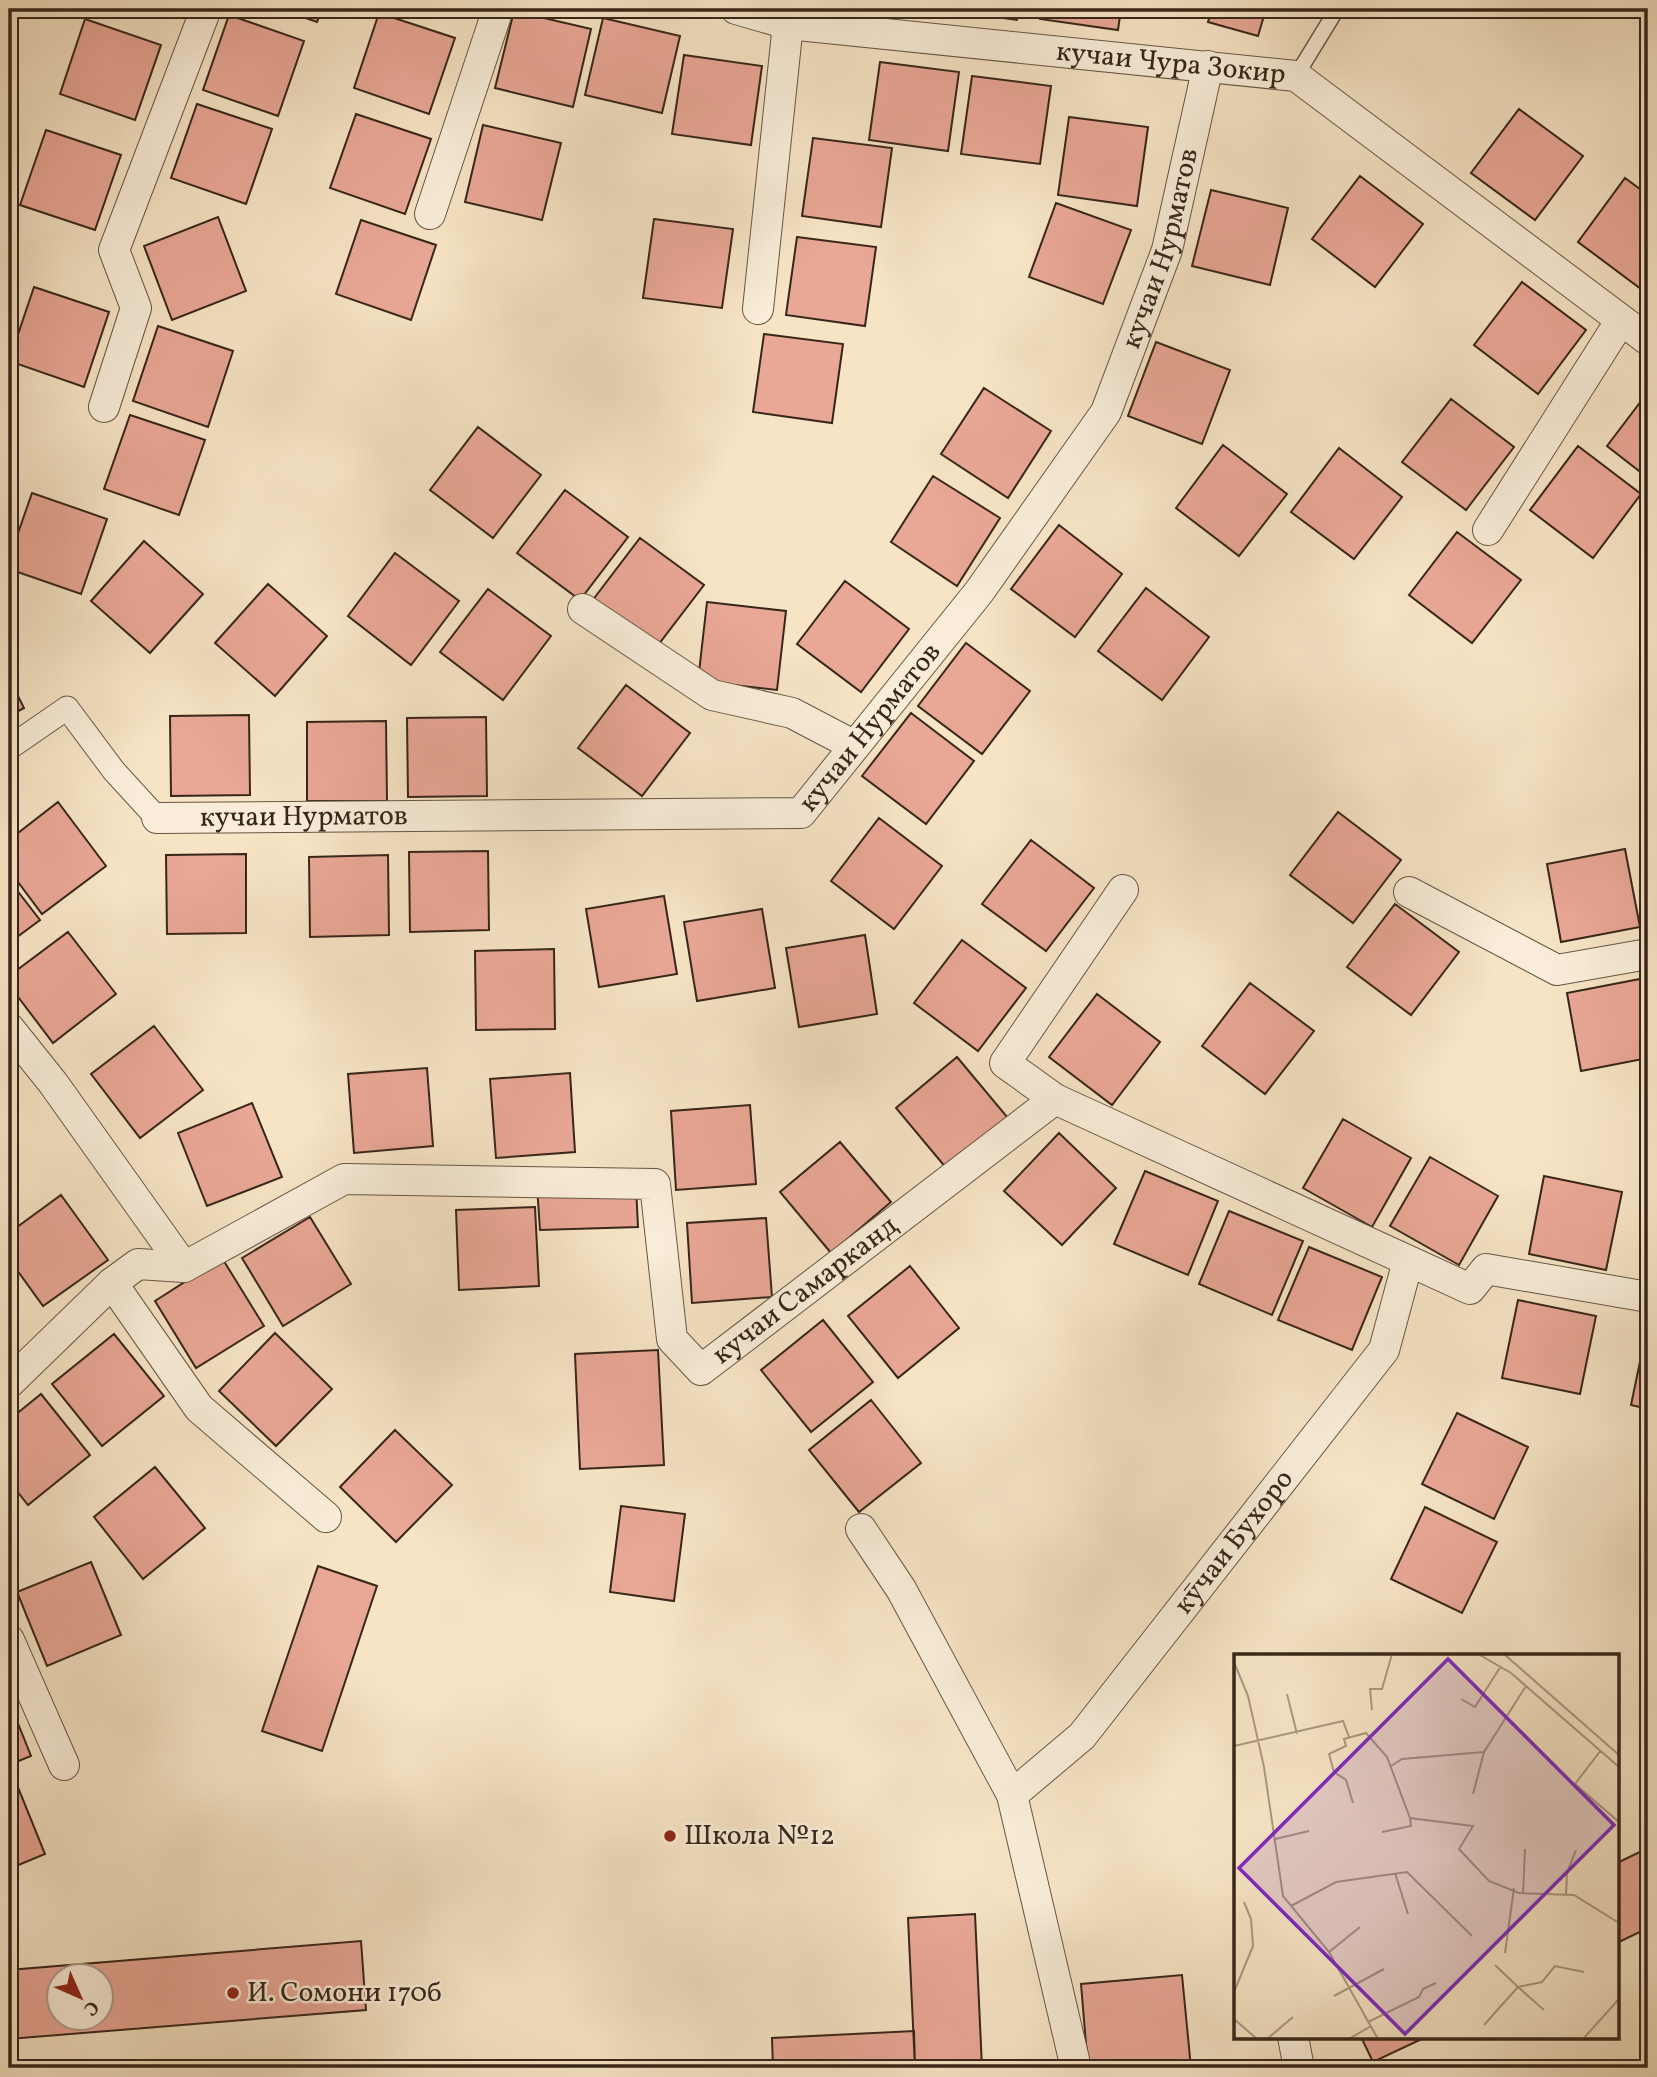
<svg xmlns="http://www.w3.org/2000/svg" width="1657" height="2077" font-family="Vollkorn,serif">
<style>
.building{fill:#e9a796;stroke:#37261a;stroke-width:2;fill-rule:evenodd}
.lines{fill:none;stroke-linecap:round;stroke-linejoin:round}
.service-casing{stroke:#675645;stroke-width:17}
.pedestrian-casing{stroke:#675645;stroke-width:25}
.minor-casing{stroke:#675645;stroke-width:32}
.service{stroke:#f9edd9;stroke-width:14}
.pedestrian{stroke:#f9edd9;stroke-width:23}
.minor{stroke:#f9edd9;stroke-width:30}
.poi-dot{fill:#8f2418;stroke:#f9edd9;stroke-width:2.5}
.labels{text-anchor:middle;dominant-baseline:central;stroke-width:5;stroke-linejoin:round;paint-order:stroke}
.street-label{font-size:28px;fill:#37261a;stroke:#f9edd9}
.poi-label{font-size:28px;fill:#37261a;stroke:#f9edd9;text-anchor:start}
.inset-road{fill:none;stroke:#aa9881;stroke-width:2}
.view{fill:#7b2cbf;fill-opacity:0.15;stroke:#7b2cbf;stroke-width:3.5}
.inset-edge{fill:none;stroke:#37261a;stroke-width:3.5}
</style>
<rect width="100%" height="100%" fill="#f6e4c5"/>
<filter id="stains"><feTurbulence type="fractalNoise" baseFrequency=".00286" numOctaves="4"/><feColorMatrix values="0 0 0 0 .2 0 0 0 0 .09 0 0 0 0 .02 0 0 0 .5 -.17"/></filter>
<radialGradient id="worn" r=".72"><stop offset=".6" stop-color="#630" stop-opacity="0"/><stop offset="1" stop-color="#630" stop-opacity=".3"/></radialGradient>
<path class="building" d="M280 9H322L317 22Z
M938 9H1019L1017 20Z
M1041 9H1121L1118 30 1040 19Z
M1212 9H1266L1258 36 1208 22Z
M514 11 591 29 573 107 495 88Z
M379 13 455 38 429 114 354 88Z
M229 15 304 41 278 116 203 90Z
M603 18 680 36 662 113 585 95Z
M85 19 161 45 135 120 60 94Z
M684 55 762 66 751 145 672 134Z
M880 62 959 72 948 151 869 140Z
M972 76 1051 86 1040 164 961 154Z
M197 104 272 129 246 204 171 178Z
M1519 109 1583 156 1535 220 1471 173Z
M356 114 431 139 405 214 330 188Z
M1069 117 1148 127 1137 206 1058 195Z
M483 125 561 143 542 220 465 202Z
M46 130 121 155 95 230 20 205Z
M813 138 892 148 881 227 802 216Z
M1360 176 1423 224 1375 287 1312 239Z
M1625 178 1648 195V279L1641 289 1578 242Z
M1211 190 1288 208 1270 285 1192 266Z
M1056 203 1131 230 1103 304 1029 277Z
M218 217 246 291 172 320 144 246Z
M654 219 733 229 722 308 643 298Z
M361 220 436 245 411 320 336 294Z
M797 237 876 247 865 326 786 315Z
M1522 282 1586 330 1538 394 1474 345Z
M34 287 109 312 84 387 9 361Z
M158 326 233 351 208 427 133 401Z
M764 334 843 344 832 423 753 412Z
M1156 342 1230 370 1202 444 1128 416Z
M984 388 1051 431 1008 498 941 454Z
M1648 392V478L1607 446Z
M1451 399 1514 447 1466 510 1402 462Z
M130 415 205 440 179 515 104 489Z
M478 427 541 475 493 538 430 490Z
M1223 445 1287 494 1239 556 1176 508Z
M1578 446 1641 494 1593 558 1530 510Z
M1339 448 1402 497 1354 559 1291 512Z
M933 476 1000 518 957 586 891 542Z
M565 490 628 537 580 600 517 553Z
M32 493 107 519 81 594 9 569V559Z
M1059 525 1122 574 1075 637 1011 589Z
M1457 532 1521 580 1472 643 1409 595Z
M640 538 704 585 655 649 592 601Z
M144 541 203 594 150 653 91 601Z
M395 553 459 601 411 665 348 616Z
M845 581 909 629 861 692 797 644Z
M268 584 327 636 275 696 215 643Z
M1146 588 1209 637 1162 700 1098 651Z
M488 589 551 636 503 700 440 652Z
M707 602 786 611 777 690 698 681Z
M966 643 1030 691 982 754 918 706Z
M9 678 24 708 9 716Z
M626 685 690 733 642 796 578 748Z
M911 713 974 761 926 824 862 776Z
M249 715 250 795 171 796 170 716Z
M486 717 487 796 408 797 407 718Z
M386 721 387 801H307V722Z
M58 802 106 866 42 914 9 870V840Z
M1338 812 1401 860 1353 923 1290 875Z
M879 818 942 866 894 929 831 881Z
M1031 840 1094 888 1046 951 982 904Z
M1625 849 1640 927 1561 942 1547 864Z
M488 851 489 930 410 932 409 852Z
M246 854V933L167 934 166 855Z
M388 855 389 935 310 937 309 857Z
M9 880 40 920 9 943Z
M664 896 677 974 599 987 586 909Z
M1395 904 1459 952 1411 1015 1347 967Z
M762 909 775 988 697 1001 684 922Z
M68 932 116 994 53 1043 9 985V976Z
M865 935 877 1014 799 1027 786 948Z
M962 940 1026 988 978 1051 914 1003Z
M554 949 555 1029 476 1030 475 951Z
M1645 978 1648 996V1058L1581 1071 1567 993Z
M1250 983 1314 1031 1265 1094 1202 1046Z
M1097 994 1160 1042 1112 1105 1049 1057Z
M154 1026 203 1090 140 1138 91 1074Z
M957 1057 1008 1118 947 1169 896 1108Z
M427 1068 433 1146 354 1153 348 1074Z
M570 1073 575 1152 496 1158 490 1079Z
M252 1103 282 1177 207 1206 178 1133Z
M750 1105 756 1184 676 1190 671 1111Z
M1343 1119 1411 1158 1372 1227 1303 1188Z
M1059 1133 1116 1188 1062 1245 1004 1191Z
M840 1142 891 1202 831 1253 780 1192Z
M1430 1157 1498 1196 1459 1265 1390 1226Z
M1145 1171 1218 1201 1188 1275 1114 1244Z
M1544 1176 1622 1192 1606 1270 1529 1254Z
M537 1186H636L638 1227 540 1230Z
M61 1195 108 1260 43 1306 9 1259V1233Z
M535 1207 539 1286 459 1290 456 1210Z
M1229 1211 1303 1241 1272 1315 1199 1284Z
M310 1217 351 1284 283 1326 242 1258Z
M766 1218 772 1297 692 1303 687 1223Z
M1309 1247 1382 1277 1352 1350 1278 1320Z
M222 1258 264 1326 196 1368 155 1301Z
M910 1266 959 1328 898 1378 848 1316Z
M1518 1300 1596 1316 1580 1394 1502 1378Z
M823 1320 873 1382 811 1432 761 1370Z
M1647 1328H1648V1409L1631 1405Z
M275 1333 332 1389 276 1446 219 1391Z
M114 1334 164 1396 102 1446 52 1384Z
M658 1350 664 1465 580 1469 575 1354Z
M41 1394 90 1455 28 1505 9 1481V1420Z
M871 1400 921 1463 859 1512 809 1450Z
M1457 1413 1528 1447 1494 1519 1422 1484Z
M395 1430 452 1485 396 1542 340 1487Z
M155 1467 205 1528 143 1579 94 1517Z
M621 1506 685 1514 674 1601 610 1592Z
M1425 1507 1497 1542 1462 1613 1391 1579Z
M91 1562 121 1635 47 1666 17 1592Z
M318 1566 377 1586 322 1751 262 1731Z
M9 1701 31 1756 9 1765Z
M15 1780 45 1854 9 1869V1783Z
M1648 1848V1928L1617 1943V1863Z
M975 1914 982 2068H915L908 1918Z
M361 1941 366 2010 9 2039V1970ZM60 1976H102V2018H60Z
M1182 1975 1191 2068H1088L1081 1984Z
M914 2031 915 2068H773L772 2038Z
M1361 2037H1426L1373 2062Z"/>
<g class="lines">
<defs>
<path id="service" d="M1296 76 1337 9"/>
<path id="pedestrian" d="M9 748 67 708 114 771 157 818"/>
<g id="minor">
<path id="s1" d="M736 9 788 24 1296 76 1648 340"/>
<path d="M430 214 498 9"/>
<path d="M758 309 788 24"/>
<path d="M104 407 136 308 114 250 206 9"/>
<path d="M1488 530 1621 320"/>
<path d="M583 609 712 695 792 713 853 745"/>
<path id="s2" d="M157 818 801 813 979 592 1106 412 1167 250 1208 66"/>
<path d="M1409 892 1557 970 1648 954"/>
<path d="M9 1028 53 1083 184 1267"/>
<path d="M1055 1099 1005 1063 1123 890"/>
<path d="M112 1283 199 1408 326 1517"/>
<path id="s3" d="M9 1383 112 1283 138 1264 184 1267 344 1179 655 1184 672 1339 701 1370 1055 1099 1470 1289 1486 1269 1648 1297"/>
<path d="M861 1529 901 1589 1012 1795 1076 2068"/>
<path d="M9 1640 64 1765"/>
<path id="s4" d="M1012 1795 1082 1736 1384 1350 1408 1261"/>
<path d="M1293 2037 1299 2068"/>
</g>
</defs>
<use href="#service" class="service-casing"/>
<use href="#pedestrian" class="pedestrian-casing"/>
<use href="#minor" class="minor-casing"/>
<use href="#service" class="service"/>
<use href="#pedestrian" class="pedestrian"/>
<use href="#minor" class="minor"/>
</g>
<g class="poi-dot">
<circle cx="670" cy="1836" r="7"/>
<circle cx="233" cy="1993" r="7"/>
</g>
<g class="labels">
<g class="street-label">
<text stroke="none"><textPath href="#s1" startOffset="439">кучаи Чура Зокир</textPath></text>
<text stroke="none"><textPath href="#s2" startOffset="1321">кучаи Нурматов</textPath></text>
<text stroke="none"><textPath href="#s2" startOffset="754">кучаи Нурматов</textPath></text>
<text stroke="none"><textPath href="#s2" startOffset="147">кучаи Нурматов</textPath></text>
<text stroke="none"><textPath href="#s3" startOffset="1045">кучаи Самарканд</textPath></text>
<text stroke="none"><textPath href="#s4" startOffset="338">кӯчаи Бухоро</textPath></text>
</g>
<g class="poi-label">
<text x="684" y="1836">Школа №12</text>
<text x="247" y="1993">И. Сомони 170б</text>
</g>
</g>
<g transform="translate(1234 1654)">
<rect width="385" height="385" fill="#f6e4c5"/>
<path class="inset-road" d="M244 0 277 19 385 113M270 0 385 101M0 8 14 42 30 113 49 242 95 298 144 385M53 40 63 80M227 45 241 53 267 12M138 56 136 35H148L158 0M0 92 109 67 115 83M367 96 341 130 385 168M157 112 168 105 250 98M239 140 250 98 292 32M119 149 112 126 100 118 95 100 112 92 110 85 132 79 153 103 176 164 239 172 225 195 255 227 285 239 340 241 385 269M148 178 177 172 176 164M41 185 75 177M161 219 174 260M289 240 291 195M332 241 333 219 342 196M57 252 102 228 173 218 238 282M95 298 126 273M271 299 280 234M284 333 308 328 321 312 350 318M284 333 310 356M0 338 19 292 17 265 10 248M100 342 150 315M0 365 23 385M134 368 185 343 189 335 202 329M250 371 284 333 261 311M33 385 59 363M115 385 137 372M349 385 385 345"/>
<path class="view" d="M214 5 380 171 171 380 5 214Z"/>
<rect width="385" height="385" class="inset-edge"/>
</g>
<rect width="1657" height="2077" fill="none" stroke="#f6e4c5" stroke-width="35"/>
<rect x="10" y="10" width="1636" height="2056" fill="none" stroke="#37261a" stroke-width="3.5"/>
<rect x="18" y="18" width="1622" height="2042" fill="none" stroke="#37261a" stroke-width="2"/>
<g transform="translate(80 1997) rotate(135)"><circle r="33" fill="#f9edd9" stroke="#ab9d8d" stroke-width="2"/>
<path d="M0-5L12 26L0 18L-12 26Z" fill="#8f2418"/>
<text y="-10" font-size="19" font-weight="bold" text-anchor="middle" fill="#37261a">С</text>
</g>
<rect width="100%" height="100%" filter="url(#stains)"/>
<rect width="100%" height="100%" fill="url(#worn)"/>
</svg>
